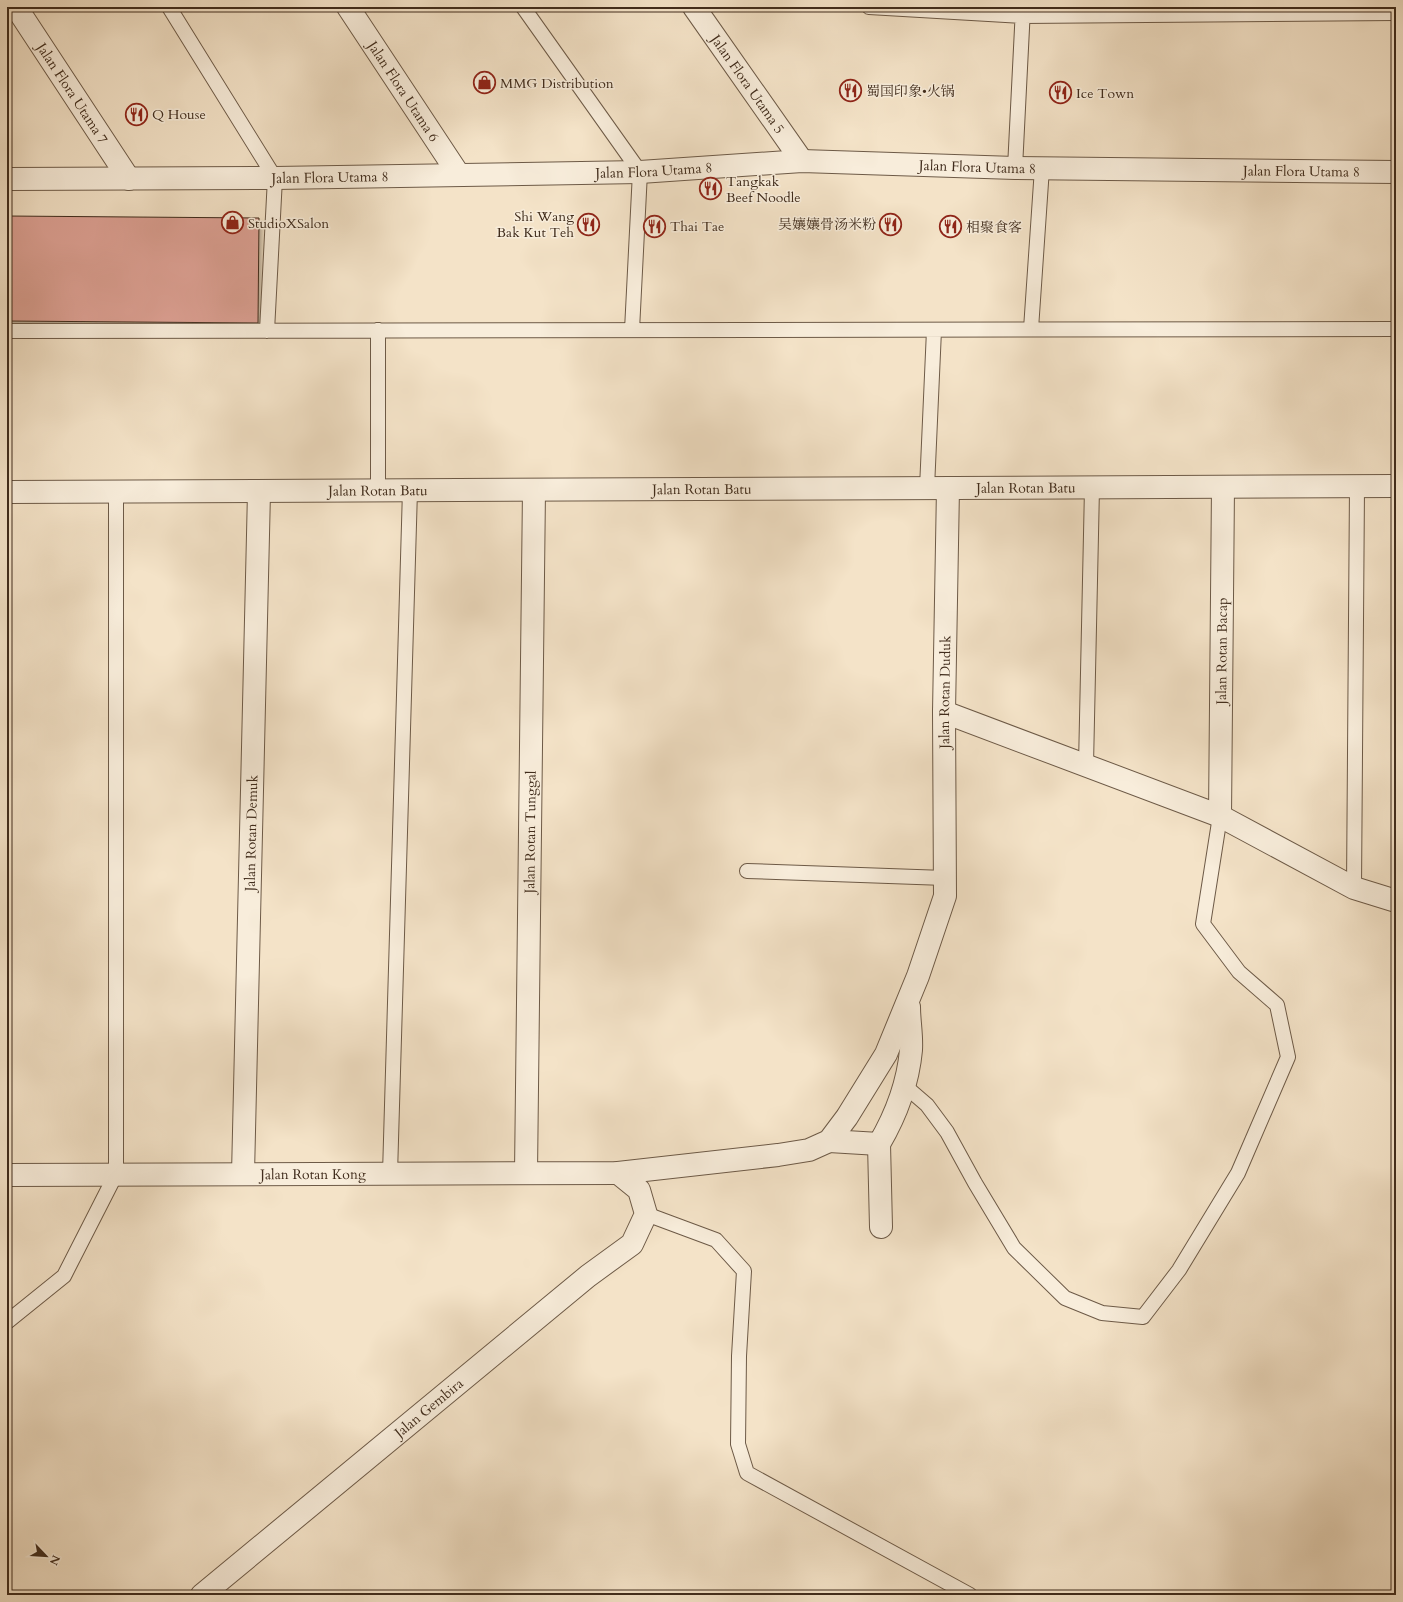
<svg xmlns="http://www.w3.org/2000/svg" width="1403" height="1602" font-family="Cardo,'Noto Serif SC',serif">
<style>
.building{fill:#dca093;stroke:#402c1c;filter:url(#shadow)}
.lines{fill:none;stroke-linecap:round;stroke-linejoin:round}
.service-casing{stroke:#6d5a47;stroke-width:16}
.minor-casing{stroke:#6d5a47;stroke-width:24}
.tertiary-casing{stroke:#6d5a47;stroke-width:24}
.service{stroke:#f8eddb;stroke-width:14}
.minor{stroke:#f8eddb;stroke-width:22}
.tertiary{stroke:#f8eddb;stroke-width:22}
.labels{text-anchor:middle;dominant-baseline:central;stroke-width:3;stroke-linejoin:round;paint-order:stroke}
.poi-label{font-size:14px;fill:#402c1c;stroke:#f8eddb;text-anchor:start}
.street-label{font-size:14px;fill:#402c1c;stroke:#f8eddb}
</style>
<defs>
<filter id="shadow"><feDropShadow dx="2.5" dy="4.5" stdDeviation="2" flood-color="#0004"/></filter>
</defs>
<rect width="100%" height="100%" fill="#f4e3c8"/>
<filter id="stains"><feTurbulence type="fractalNoise" baseFrequency=".005" numOctaves="4"/><feColorMatrix values="0 0 0 0 .2 0 0 0 0 .09 0 0 0 0 .02 0 0 0 .5 -.17"/></filter>
<radialGradient id="worn" r=".72"><stop offset=".6" stop-color="#630" stop-opacity="0"/><stop offset="1" stop-color="#630" stop-opacity=".3"/></radialGradient>
<path class="building" d="M7 216 259 218 258 323 7 321Z"/>
<g class="lines">
<defs>
<path id="service" d="M169 7 275 178 267 331
M523 7 640 172 632 330
M869 7 1022 16 1396 13
M1015 168 1023 8
M1031 329 1042 168
M378 330V491
M7 331 1396 329
M927 488 934 330
M1086 765 1092 488
M747 871 945 878
M1354 888 1357 487
M905 1086 927 1105 947 1132 975 1183 1014 1248 1065 1298 1102 1313 1143 1317 1179 1270 1238 1173 1288 1057 1277 1005 1239 972 1203 924 1220 816
M390 1174 410 490
M646 1214 716 1240 744 1271 739 1356 738 1444 747 1473 970 1595
M7 1322 64 1276 116 1174V492"/>
<g id="minor">
<path id="s1" d="M16 7 129 179"/>
<path id="s2" d="M348 7 459 175"/>
<path id="s3" d="M694 7 802 161"/>
<path id="s4" d="M7 179 275 178 640 172 802 161 1015 168 1396 172"/>
<path d="M944 712 1220 816 1354 888 1396 901"/>
<path id="s5" d="M1220 816 1223 487"/>
<path d="M829 1141 879 1144C896 1115 908 1083 911 1050 912 1036 909 1021 909 1007"/>
<path d="M879 1144 881 1227"/>
<path id="s6" d="M526 1173 534 490"/>
<path id="s7" d="M243 1174 259 492"/>
<path id="s8" d="M7 1175 618 1173 778 1155 809 1150 829 1141 847 1117 886 1054 918 976 945 896 944 712 948 488"/>
<path id="s9" d="M202 1595 588 1276 632 1244 646 1214 639 1190 618 1173"/>
</g>
<g id="tertiary">
<path id="s10" d="M7 492 1396 486"/>
</g>
</defs>
<use href="#service" class="service-casing"/>
<use href="#minor" class="minor-casing"/>
<use href="#tertiary" class="tertiary-casing"/>
<use href="#service" class="service"/>
<use href="#minor" class="minor"/>
<use href="#tertiary" class="tertiary"/>
</g>
<defs>
<symbol id="shop-ring" viewBox="-11 -11 22 22"><circle r="9.5" fill="#f8eddb" stroke="#8f2418" stroke-width="1.5"/><path d="M-5-2.5h2.3a2.7 3.5 0 0 1 5.4 0H5L5.5 6h-11ZM-1.5-2.5h3a1.5 2.3 0 0 0-3 0Z" fill="#8f2418"/></symbol>
<symbol id="restaurant-ring" viewBox="-11 -11 22 22"><circle r="9.5" fill="#f8eddb" stroke="#8f2418" stroke-width="1.5"/><path d="M-5-6h1v4h1v-4h1v4h1v-4h1v5L-1.5 .5V6h-2V.5L-5-1ZM5-6V6H3V1.5H1.5Q1.5-4 5-6Z" fill="#8f2418"/></symbol>
</defs>
<g fill-rule="evenodd">
<use href="#shop-ring" x="472" y="70" width="25" height="25"/>
<use href="#restaurant-ring" x="838" y="78" width="25" height="25"/>
<use href="#restaurant-ring" x="1048" y="80" width="25" height="25"/>
<use href="#restaurant-ring" x="124" y="102" width="25" height="25"/>
<use href="#restaurant-ring" x="698" y="176" width="25" height="25"/>
<use href="#shop-ring" x="220" y="210" width="25" height="25"/>
<use href="#restaurant-ring" x="576" y="212" width="25" height="25"/>
<use href="#restaurant-ring" x="878" y="212" width="25" height="25"/>
<use href="#restaurant-ring" x="642" y="214" width="25" height="25"/>
<use href="#restaurant-ring" x="938" y="214" width="25" height="25"/>
</g>
<g class="labels">
<g class="poi-label">
<text x="500" y="83">MMG Distribution</text>
<text x="866" y="91">蜀国印象•火锅</text>
<text x="1076" y="93">Ice Town</text>
<text x="152" y="114">Q House</text>
<text x="726" y="181">Tangkak<tspan x="726" dy="16">Beef Noodle</tspan></text>
<text x="574" y="216" text-anchor="end">Shi Wang<tspan x="574" dy="16">Bak Kut Teh</tspan></text>
<text x="248" y="223">StudioXSalon</text>
<text x="876" y="224" text-anchor="end">吴孃孃骨汤米粉</text>
<text x="670" y="226">Thai Tae</text>
<text x="966" y="227">相聚食客</text>
</g>
<g class="street-label">
<text stroke="none"><textPath href="#s3" startOffset="94">Jalan Flora Utama 5</textPath></text>
<text stroke="none"><textPath href="#s2" startOffset="101">Jalan Flora Utama 6</textPath></text>
<text stroke="none"><textPath href="#s1" startOffset="103">Jalan Flora Utama 7</textPath></text>
<text stroke="none"><textPath href="#s4" startOffset="971">Jalan Flora Utama 8</textPath></text>
<text stroke="none"><textPath href="#s4" startOffset="647">Jalan Flora Utama 8</textPath></text>
<text stroke="none"><textPath href="#s4" startOffset="1295">Jalan Flora Utama 8</textPath></text>
<text stroke="none"><textPath href="#s4" startOffset="323">Jalan Flora Utama 8</textPath></text>
<text stroke="none"><textPath href="#s10" startOffset="1019">Jalan Rotan Batu</textPath></text>
<text stroke="none"><textPath href="#s10" startOffset="695">Jalan Rotan Batu</textPath></text>
<text stroke="none"><textPath href="#s10" startOffset="371">Jalan Rotan Batu</textPath></text>
<text stroke="none"><textPath href="#s5" startOffset="165">Jalan Rotan Bacap</textPath></text>
<text stroke="none"><textPath href="#s8" startOffset="1302">Jalan Rotan Duduk</textPath></text>
<text stroke="none"><textPath href="#s6" startOffset="341">Jalan Rotan Tunggal</textPath></text>
<text stroke="none"><textPath href="#s7" startOffset="341">Jalan Rotan Demuk</textPath></text>
<text stroke="none"><textPath href="#s8" startOffset="306">Jalan Rotan Kong</textPath></text>
<text stroke="none"><textPath href="#s9" startOffset="294">Jalan Gembira</textPath></text>
</g>
</g>
<rect width="1403" height="1602" fill="none" stroke="#f4e3c8" stroke-width="24"/>
<rect x="8" y="8" width="1387" height="1586" fill="none" stroke="#402c1c" stroke-width="2"/>
<rect x="12" y="12" width="1379" height="1578" fill="none" stroke="#402c1c"/>
<g transform="translate(46 1556) rotate(115)" stroke="#f8eddb" stroke-width="3" paint-order="stroke">
<path d="M0-3L7 15L0 10L-7 15Z" fill="#402c1c"/>
<text y="-6" font-size="11" font-weight="bold" text-anchor="middle" fill="#402c1c">N</text>
</g>
<rect width="100%" height="100%" filter="url(#stains)"/>
<rect width="100%" height="100%" fill="url(#worn)"/>
</svg>
